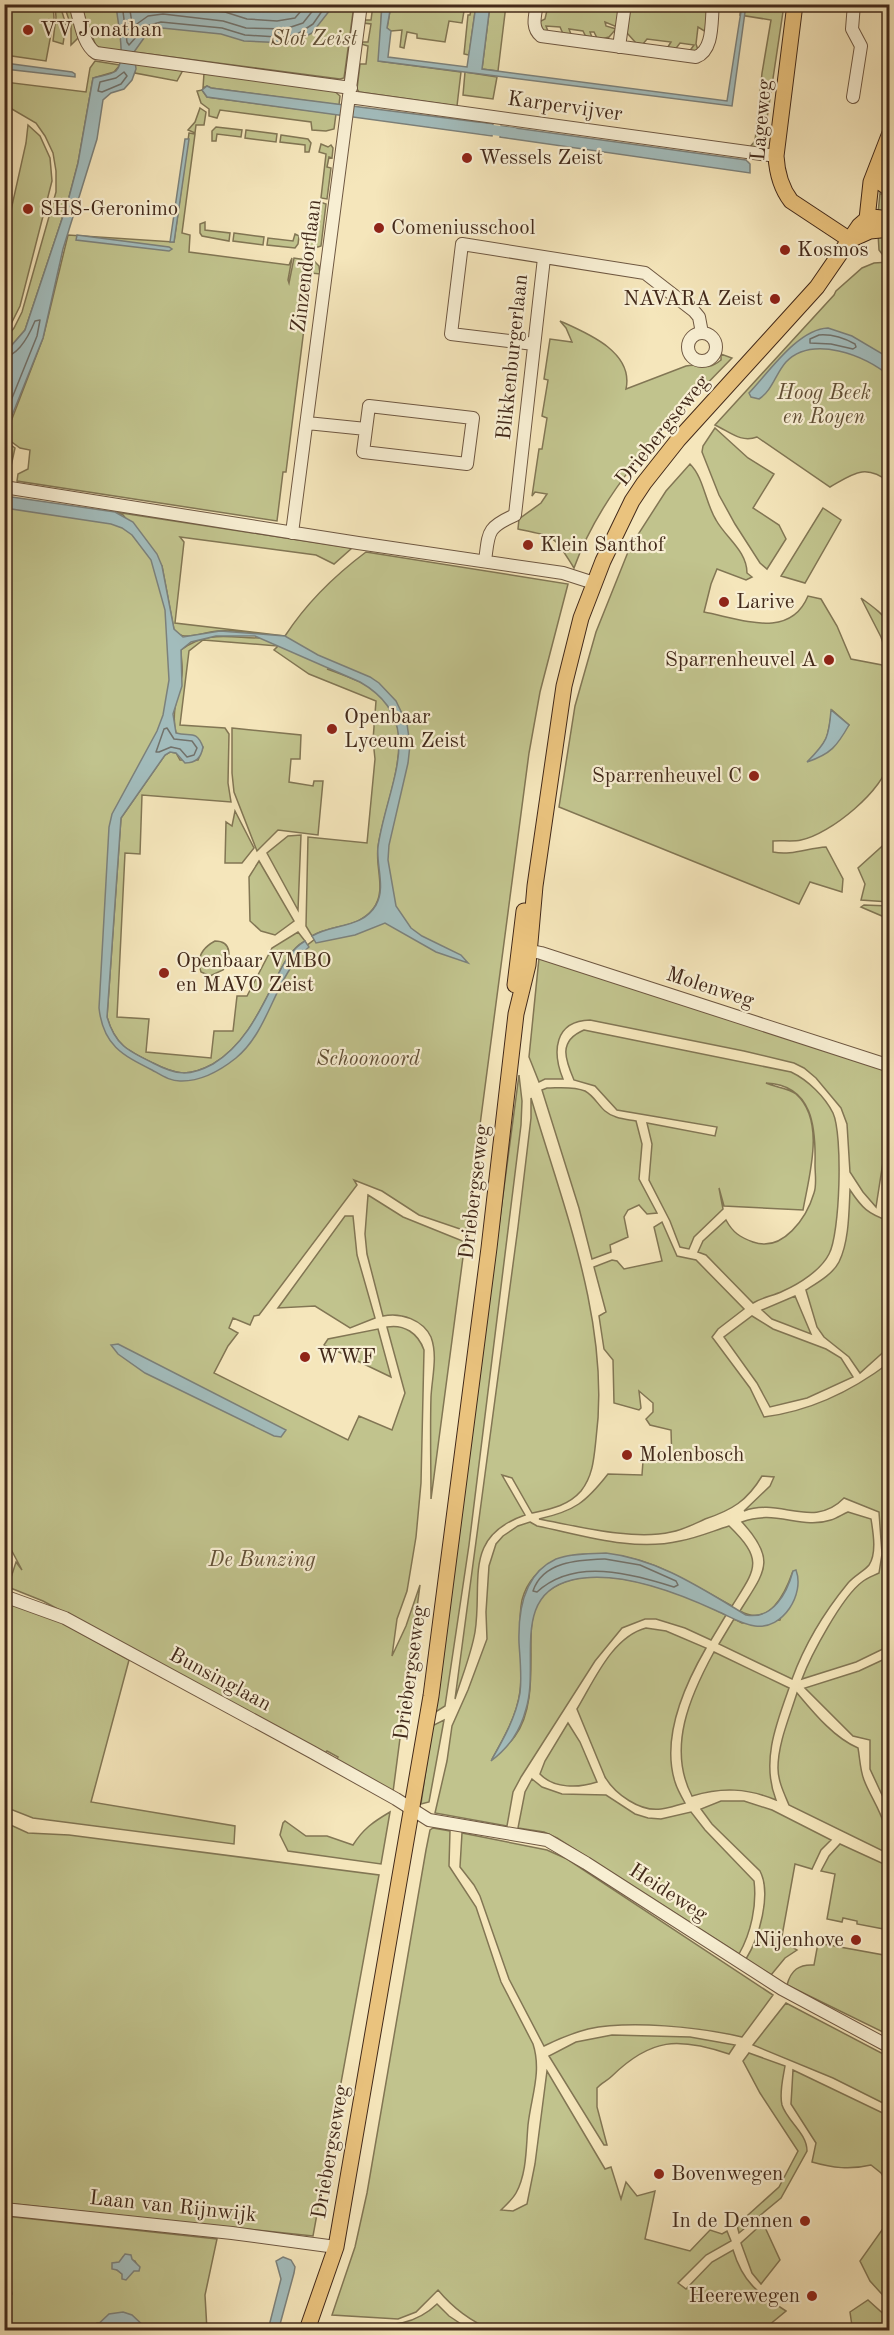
<svg xmlns="http://www.w3.org/2000/svg" width="894" height="2335" font-family="'Old Standard TT',serif">
<style>
.green{fill:#c1c38d;stroke:#827654;stroke-width:1.5;fill-rule:evenodd}
.water{fill:#a2bcbc;stroke:#7c817b;stroke-width:1.5}
.lines{fill:none;stroke-linecap:round;stroke-linejoin:round}
.shore{stroke:#72726b;stroke-width:1.5}
.canal{stroke:#a2bcbc;stroke-width:10}
.minor-casing{stroke:#6f5842;stroke-width:14}
.major-casing{stroke:#42291a;stroke-width:17}
.minor{stroke:#f8efd3;stroke-width:12}
.major{stroke:#eac37e;stroke-width:15}
.poi-dot{fill:#8f2418;stroke:#f8efd3;stroke-width:2}
.labels{text-anchor:middle;dominant-baseline:central;stroke-width:4.5;stroke-linejoin:round;paint-order:stroke}
.poi-label{font-size:21px;fill:#42291a;stroke:#f8efd3;text-anchor:start}
.park-label{font-size:21px;font-style:italic;fill:#625037;stroke:#f8efd3}
.street-label{font-size:21px;fill:#42291a;stroke:#f8efd3}
</style>
<rect width="100%" height="100%" fill="#f5e6bb"/>
<filter id="stains"><feTurbulence type="fractalNoise" baseFrequency=".00333" numOctaves="4"/><feColorMatrix values="0 0 0 0 .2 0 0 0 0 .09 0 0 0 0 .02 0 0 0 .5 -.17"/></filter>
<radialGradient id="worn" r=".72"><stop offset=".6" stop-color="#630" stop-opacity="0"/><stop offset="1" stop-color="#630" stop-opacity=".3"/></radialGradient>
<path class="green" d="M708 4 706 32 698 27 696 44 699 53 689 52 694 45 680 43 674 51 666 50 671 42 647 39 643 44 636 43 627 33 630 5Z
M4 5H53L54 18 46 61 5 55Z
M55 5H60L66 25 63 44 53 41 56 17Z
M64 5H71L79 35 78 38 71 45V26Z
M80 5H354L344 78 340 79 141 53 107 50 96 46Z
M373 5H382L379 61 461 72 457 106 359 92 357 89 360 64H366L368 46 361 44V42H368L371 24 363 23 364 20H371Z
M391 5H465L462 23 449 21 445 42 417 38V34L407 32 404 48 400 47 402 30 391 31 387 28Z
M472 5H476L469 55 464 54 468 15H470Z
M490 5H506L498 71 482 69Z
M540 5H620L617 27 605 22 606 26 616 29 609 37 598 40 594 32H590L593 40 587 39 583 31 569 29 572 37 564 36 560 27 546 26 549 34 544 33 537 23 545 19 548 6 539 8Z
M741 5H784L763 145 760 148 750 147 755 141 762 73 771 20 740 15Z
M95 61 120 65 114 72 93 78 78 163 68 201 25 330 5 353V339L14 328 22 312 56 192V171L53 153 45 136 36 123 5 105V82L86 92 90 68Z
M134 63 183 70 177 81 135 73Z
M465 72 497 77 493 99 463 95Z
M204 73 333 90 340 96 339 105 211 88 207 86 203 88Z
M202 90 207 97 336 114 334 129 326 131 312 130 311 122 220 110 217 118 209 116V109L201 103 197 91Z
M200 108 206 112 204 125H196L195 133 188 130 195 122Z
M28 125 40 136 50 158 52 181 20 306 9 328 5 331V237L26 143Z
M216 127 242 130 241 137 217 134 216 141H212V131Z
M246 130 277 134 276 142 245 138Z
M189 133 195 134 182 233 190 235 189 252 289 265 292 258 288 280 289 283 294 258 314 261 319 266 320 274 311 273 286 472H283L277 521 17 481 18 474 28 469 30 450 20 448 5 437 43 338 68 235 174 242Z
M281 135 308 139 311 143 309 152H305V145L280 142Z
M321 144 328 147 331 145 333 148 332 158 329 157 327 167 331 168 327 199 321 198 326 154 319 152Z
M880 193 889 199V217L878 214Z
M320 202 326 204 321 246 318 247 308 246V238H316Z
M205 222V230L230 233 229 241 202 236 200 233V224Z
M889 232V253L882 254 879 250 878 233Z
M234 233 264 237 263 245 233 241Z
M295 234 299 236 298 244 295 248 267 245 268 238 293 241Z
M889 262V482C865 463 853 474 830 487L757 437C741 443 730 432 715 425L834 295 836 291 862 268 874 263Z
M560 321C587 333 634 352 626 389L686 366C702 362 705 373 721 360V354L732 358C672 420 604 484 574 568 553 535 557 537 518 529L519 519 541 503 547 494 535 492 532 496 539 449H542L547 418 542 416 548 380 544 379 550 339 572 342 566 328Z
M715 428 748 458 774 474 753 508 779 525 786 539 767 569 760 563 735 524 719 495 702 452 703 446Z
M4 440 15 448 8 480 4 484Z
M690 464C704 478 705 502 716 520 726 538 747 551 747 573L752 577 746 580 717 569 711 584 704 612C741 619 790 640 808 596L821 599 837 626 851 659 882 665 884 672 889 677C889 704 893 733 889 760 886 789 829 835 801 840 792 842 782 840 773 841V852C791 856 808 848 826 847L843 879 842 892 810 882 799 904 559 807 575 706 596 632 630 547 666 491ZM832 710 849 725 809 761C830 739 827 738 832 710Z
M5 501 118 517 155 563 174 642 168 721 118 812 104 1012 108 1034 118 1046 172 1077H194L222 1063 242 1045 292 957 319 936 371 920 390 903 385 848 405 749 397 711 370 682 327 669C343 675 359 680 373 689 425 724 384 800 378 847 375 868 387 891 373 909 358 929 331 924 312 936L306 926 308 837 367 843 375 759 373 740 376 701 309 674 274 650 278 646 203 640 189 651 180 725 225 728 229 734 228 783 231 802 142 795 140 854 125 853 117 1017 149 1019 146 1052 211 1058 214 1031H233L237 996H247L272 948 298 932 305 941C288 951 281 969 273 985 258 1015 243 1046 213 1064 189 1077 176 1075 153 1063 128 1051 115 1045 107 1017L121 818 165 755 170 752 176 753 180 760H198L203 747 176 733C171 713 178 695 182 675 183 667 181 658 181 650 211 626 242 642 274 637 256 633 237 630 218 631 207 632 196 636 185 636 180 636 177 633 174 630L162 566 123 515 115 512 352 548 334 564 316 555 180 537 184 542 175 623 285 636C307 602 334 576 366 552L568 584 540 692 529 753 466 1231 419 1215 382 1191 354 1180 357 1185 259 1315 254 1316 250 1325 233 1318 229 1328 238 1333 228 1346 214 1373 348 1440 359 1416 392 1430 405 1393 387 1327C404 1324 418 1333 424 1350L421 1483 416 1537 407 1591 397 1619 392 1656 406 1626 420 1585 393 1792 336 1760 338 1757 327 1751 325 1753 43 1601 8 1587 16 1562 22 1570 5 1538Z
M823 508 841 520 805 583 781 576Z
M861 598C894 622 890 621 889 661L881 637Z
M232 728 301 735 300 759H291L289 782 313 786 314 781H323L318 835 278 830 257 851 234 792 232 773Z
M235 811 254 848 242 863H225L226 822 232 826Z
M301 835 298 910 267 853 288 836Z
M889 840V902L861 900 865 884 858 868Z
M259 861 294 921 275 935 261 931 250 921 249 877Z
M864 905 889 906V919L861 907Z
M215 941C233 941 231 959 223 970L210 976 201 972C196 958 202 948 215 941Z
M539 958 889 1068V1123L876 1207 863 1192 850 1172 847 1124 841 1108 816 1078 804 1068 794 1063 744 1051 590 1020C554 1021 552 1052 563 1079H545L539 1082 529 1057Z
M584 1030 791 1072C808 1080 825 1097 833 1113 843 1135 840 1234 829 1254 821 1270 799 1284 783 1291 773 1296 763 1297 753 1303L706 1255 698 1252 703 1241 726 1220C733 1233 740 1237 753 1242 783 1253 807 1217 814 1193 817 1185 815 1174 815 1165 816 1128 813 1085 766 1083 774 1087 789 1088 796 1094 826 1121 809 1176 803 1210L724 1206 719 1188 723 1209 694 1237 689 1249 680 1247 670 1221 649 1180 652 1144 647 1123 715 1136 717 1127 617 1110 595 1086 574 1080C565 1059 558 1041 584 1030Z
M519 1075 522 1101 521 1125 469 1545 445 1706 434 1713Z
M547 1088C559 1088 573 1086 585 1091 594 1096 598 1105 605 1111 614 1119 626 1119 636 1121L642 1144 639 1179 657 1213 647 1214 639 1205 628 1210 624 1217 628 1237 610 1245 611 1252 592 1259 579 1208 542 1090Z
M531 1098C563 1206 611 1325 596 1439 594 1458 593 1476 581 1491 568 1506 550 1509 532 1513L512 1478 502 1475 525 1515C462 1537 483 1581 475 1632 471 1655 462 1676 455 1699L518 1227 531 1118Z
M850 1190C862 1208 868 1214 889 1221V1347L860 1373 849 1357 824 1337 817 1327 806 1290C817 1283 833 1274 839 1262 849 1242 849 1212 850 1190Z
M368 1195 403 1217 465 1242 431 1499C431 1465 430 1431 431 1397 432 1377 438 1356 431 1337 423 1320 401 1312 383 1316L367 1254 365 1234Z
M345 1216H353L357 1255 375 1318 350 1328 315 1306 278 1308Z
M662 1222 677 1256 696 1260 744 1309 718 1329 712 1337 750 1388 764 1417C811 1411 852 1391 889 1363V1646L856 1662 802 1679C811 1655 842 1597 862 1582 867 1578 873 1576 879 1573L882 1554 879 1512 844 1498C813 1530 780 1497 744 1511L770 1486 774 1477 762 1476C747 1501 732 1510 705 1519 694 1524 683 1530 671 1532 634 1541 577 1526 539 1519 575 1511 586 1502 608 1474L642 1475 643 1461 672 1462 671 1430 650 1425 646 1419 653 1412V1403L639 1391 641 1408 639 1410 614 1403 613 1360 604 1349 599 1316 606 1312 594 1267 612 1260 617 1261 624 1269 662 1261 654 1227Z
M795 1296 811 1334 772 1319 762 1310Z
M752 1316 773 1329 826 1349 841 1358 853 1377 807 1398 770 1407 757 1383 724 1337Z
M378 1329 391 1377 324 1345 328 1339Z
M848 1512 871 1519C873 1532 877 1553 869 1565 864 1571 854 1576 848 1583 825 1611 804 1646 792 1679L719 1644 734 1619 742 1623 780 1620 793 1571C785 1594 769 1628 740 1611 764 1572 778 1561 742 1522 775 1509 801 1530 831 1520 837 1518 843 1514 848 1512Z
M530 1522 537 1526C582 1535 633 1552 680 1541 697 1538 713 1531 729 1526 765 1561 755 1569 732 1606 687 1582 646 1552 593 1554 580 1554 569 1555 557 1560 540 1568 527 1581 522 1600 516 1631 524 1661 520 1691 517 1715 504 1738 492 1759 499 1752 509 1745 515 1736 531 1715 531 1681 531 1656 531 1639 530 1622 536 1606 538 1599 544 1593 551 1589 596 1558 682 1593 726 1615L711 1640 685 1628 656 1619H645L622 1628 595 1661 521 1777 513 1792 507 1826 435 1813 447 1761 452 1726 468 1690 487 1639 486 1612 489 1566 496 1544 503 1536 518 1526Z
M4 1598 50 1616 129 1660 91 1802 235 1826 234 1844 33 1818 5 1807Z
M646 1628 666 1631 706 1648C684 1686 661 1738 675 1782 677 1789 681 1796 685 1803 677 1805 669 1808 661 1809 640 1812 615 1794 605 1777L577 1709C594 1681 612 1637 646 1628Z
M714 1652 789 1688C776 1724 761 1762 776 1800 747 1788 722 1787 692 1796 667 1748 690 1696 714 1652Z
M889 1657V1810L870 1769V1740L853 1736 805 1688 859 1671Z
M797 1693C813 1712 834 1738 858 1748 860 1759 860 1770 864 1780 872 1802 894 1827 883 1851L789 1805C784 1793 778 1781 778 1768 778 1743 790 1716 797 1693Z
M444 1720 429 1802 421 1804 432 1726Z
M568 1723 580 1742 597 1782C579 1788 554 1789 540 1774L545 1761Z
M532 1779 542 1787 562 1794 606 1795 635 1814 648 1818 661 1819 691 1812 705 1830 754 1881C757 1905 751 1933 739 1954L557 1838 544 1832 518 1828 525 1792Z
M721 1801H744L772 1810 831 1840 821 1850 812 1869 795 1864 782 1936 786 1943 797 1950 785 1958 771 1975 746 1959C759 1938 772 1894 760 1871L712 1824 701 1809Z
M390 1812 381 1864 288 1851 280 1835 283 1823 285 1821 306 1836H327L353 1845C363 1829 373 1822 390 1812Z
M4 1822 28 1833 69 1835 379 1875 313 2236 5 2203Z
M433 1828 450 1831 449 1866 476 1907 501 1982 533 2044C542 2072 531 2097 528 2125 526 2147 527 2173 516 2193 512 2200 506 2205 501 2210L513 2211 527 2204 535 2164 547 2071 605 2169 611 2167 621 2199 626 2182 637 2196 655 2191 645 2239 690 2251 710 2230 722 2234 727 2231 731 2241 706 2255 678 2283 686 2289 712 2262 733 2250C743 2283 758 2293 786 2311L763 2330H492C470 2321 453 2308 438 2290L416 2312 398 2319 332 2315 355 2247 367 2193 426 1850 430 1830Z
M462 1833 547 1850 567 1859 773 1995 742 2037C700 2027 630 2020 588 2029 573 2033 558 2039 544 2046L509 1979 480 1896 474 1885 460 1867Z
M840 1844 888 1866 889 1864V1930L857 1924V1921L843 1918 842 1922 827 1919 835 1874 821 1871 829 1856Z
M818 1943 889 1956V2035L787 1985C791 1970 799 1964 814 1965Z
M786 2003 889 2057V2106L833 2078 753 2045Z
M612 2035 690 2037 735 2045 729 2054C678 2037 651 2038 612 2076 607 2081 601 2083 597 2088V2107L607 2145H604L549 2056 576 2042Z
M749 2053 785 2066C783 2078 779 2093 782 2105 787 2121 807 2133 807 2151L781 2198 739 2233 737 2225 779 2187 798 2151 760 2093 743 2061Z
M793 2070 889 2116V2187L881 2173 871 2165C850 2170 833 2168 812 2162L816 2143 791 2104Z
M5 2216 217 2239 205 2295 207 2330H148L142 2324 97 2323 92 2330H42L34 2326 25 2327 22 2330H5L4 2296 12 2294 5 2264ZM123 2257 135 2261 137 2265 134 2270 122 2274 117 2270Z
M889 2220V2302L870 2281 860 2261Z
M763 2223 780 2260 761 2284 752 2273 741 2243Z
M868 2300 889 2319C876 2327 866 2333 852 2326L850 2312Z
M437 2304 449 2316 464 2326 462 2330H327L328 2327C370 2321 405 2335 437 2304Z"/>
<path class="water" d="M116 5H334L312 33 298 41 287 43 244 41 221 34 162 28 149 31 134 52 136 69 132 80 124 89 111 93 103 100 97 139 63 249 43 338 5 433V353L25 330 68 201 78 163 93 78C99 76 111 75 116 71 127 61 117 19 116 5Z
M382 5H391L387 28 391 31 388 57 467 67 476 5H490L482 69 727 101 742 5H746L732 106 378 61Z
M5 63 72 72 75 74V77L5 69Z
M207 86 211 88 493 124 492 136 207 97 202 90Z
M501 126 746 160 750 164V173L500 137Z
M185 139H189L174 242H170Z
M77 235 169 247 172 249 169 251 76 240Z
M828 328 852 336 886 356 889 359V376C866 355 812 335 786 362 776 373 772 391 759 399L751 397 749 393C769 372 798 329 828 328Z
M5 496 115 512 133 522 157 554 162 566 174 629 183 637 220 631 285 636 318 655 370 677 379 683 396 701 407 724 410 745 408 763 389 845 388 860 396 906 411 928 422 936 461 955 468 963 436 952 385 923 355 935 316 943 312 936C333 923 362 929 376 905 386 888 376 865 378 847 386 786 430 722 360 682L255 636H216L191 642 181 650 182 686 173 714 176 733C190 737 196 729 203 747 201 758 196 763 185 763L176 753 170 752 165 755 121 818 107 1017C115 1045 128 1051 153 1063 176 1075 189 1077 213 1064 243 1046 258 1015 273 985 281 969 288 951 305 941L309 947C274 976 271 1029 236 1058 221 1070 202 1081 182 1081 171 1082 161 1075 152 1070 122 1055 103 1045 99 1008L109 827 112 814 157 731 163 715 169 680 165 610 151 560 132 535 122 528 111 524 5 508Z
M831 710 849 725C837 746 831 754 807 762 827 742 829 737 831 710Z
M118 1344 286 1430 281 1437 274 1436 145 1373 118 1354 111 1345Z
M606 1553C658 1559 701 1588 746 1615 773 1620 787 1593 793 1571L796 1570C805 1594 783 1630 755 1626 741 1624 729 1616 717 1611 676 1592 617 1569 572 1580 510 1595 540 1664 526 1709 520 1732 509 1747 491 1761 503 1740 516 1717 520 1693 522 1677 520 1659 519 1643 518 1611 523 1574 556 1559 571 1553 590 1554 606 1553Z
M125 2254 131 2255 132 2259 140 2267 139 2271H134L126 2280 122 2279V2274L117 2270 112 2269V2263L119 2262Z
M283 2257 291 2260 295 2267 294 2273 279 2328 277 2330H268L281 2279 276 2261Z
M123 2312 132 2315 148 2330H92L109 2314Z"/>
<g class="lines">
<path class="shore" d="M122 4 127 42 129 45 146 26 161 22 222 28 245 35 277 37 296 35 313 24 327 4
M129 4 132 23 134 26 148 16 163 14 223 21 246 28 285 29 303 23 318 4
M139 4 141 8 164 5 225 12 247 19 277 21 295 18 307 4
M124 72 127 76 121 84 102 92 98 91 100 82 116 78Z
M819 335C832 334 844 338 855 344L856 347 853 349 831 344 810 343V339Z
M4 357C20 355 30 333 35 321L40 320 37 336 4 418
M167 728 174 739 192 741 197 748 194 755 187 757 180 749 171 747 159 752H156L164 729Z
M605 1559 640 1565 676 1581 678 1585 674 1587C631 1574 575 1557 537 1592L533 1591C543 1561 579 1560 605 1559Z"/>
<path class="canal" d="M479 128 514 133"/>
<defs>
<path id="minor" d="M75 4C80 19 82 44 96 53L351 88
M537 4C535 16 531 28 541 36L696 57C714 50 711 22 713 4
M619 47 625 4
M349 97 776 156
M853 97 861 46 852 29 854 4
M688 347a14 14 0 1 1 28 0a14 14 0 1 1-28 0Z
M534 344 451 334 462 244 645 273 694 311 699 317 702 333
M307 423 366 429 363 452 467 464 473 418 369 406 366 429
M4 487 358 543 563 573 594 583
M292 533 361 4
M485 561C489 532 486 528 515 515L544 258
M522 949 541 953 890 1066
M4 1596 65 1618 312 1752 396 1799 429 1820 547 1840 586 1863 782 1989 890 2047
M4 2209 232 2233 336 2247"/>
<path id="major" d="M795 4 776 156C777 173 781 188 791 201L850 240
M873 177 890 189
M867 219 871 182 890 133
M867 219 872 217 890 219
M850 240 870 231 890 229
M515 985 524 911
M307 2330 336 2247 431 1696 489 1248 516 1014 528 965 535 886 564 686 581 618 603 561 632 501 644 483 678 440 817 287 859 226 867 219"/>
</defs>
<use href="#minor" class="minor-casing"/>
<use href="#major" class="major-casing"/>
<use href="#minor" class="minor"/>
<use href="#major" class="major"/>
</g>
<g class="poi-dot">
<circle cx="28" cy="30" r="6"/>
<circle cx="467" cy="158" r="6"/>
<circle cx="28" cy="209" r="6"/>
<circle cx="379" cy="228" r="6"/>
<circle cx="785" cy="250" r="6"/>
<circle cx="775" cy="299" r="6"/>
<circle cx="528" cy="545" r="6"/>
<circle cx="724" cy="602" r="6"/>
<circle cx="829" cy="660" r="6"/>
<circle cx="332" cy="729" r="6"/>
<circle cx="754" cy="776" r="6"/>
<circle cx="164" cy="973" r="6"/>
<circle cx="305" cy="1357" r="6"/>
<circle cx="627" cy="1455" r="6"/>
<circle cx="856" cy="1940" r="6"/>
<circle cx="659" cy="2174" r="6"/>
<circle cx="805" cy="2221" r="6"/>
<circle cx="812" cy="2296" r="6"/>
</g>
<g class="labels">
<g class="poi-label">
<text x="40" y="30">VV Jonathan</text>
<text x="479" y="158">Wessels Zeist</text>
<text x="40" y="209">SHS-Geronimo</text>
<text x="391" y="228">Comeniusschool</text>
<text x="797" y="250">Kosmos</text>
<text x="763" y="299" text-anchor="end">NAVARA Zeist</text>
<text x="540" y="545">Klein Santhof</text>
<text x="736" y="602">Larive</text>
<text x="817" y="660" text-anchor="end">Sparrenheuvel A</text>
<text x="344" y="717">Openbaar<tspan x="344" dy="24">Lyceum Zeist</tspan></text>
<text x="742" y="776" text-anchor="end">Sparrenheuvel C</text>
<text x="176" y="961">Openbaar VMBO<tspan x="176" dy="24">en MAVO Zeist</tspan></text>
<text x="317" y="1357">WWF</text>
<text x="639" y="1455">Molenbosch</text>
<text x="844" y="1940" text-anchor="end">Nijenhove</text>
<text x="671" y="2174">Bovenwegen</text>
<text x="793" y="2221" text-anchor="end">In de Dennen</text>
<text x="800" y="2296" text-anchor="end">Heerewegen</text>
</g>
<g class="park-label">
<text x="314" y="39">Slot Zeist</text>
<text x="824" y="393">Hoog Beek<tspan x="824" dy="24">en Royen</tspan></text>
<text x="368" y="1059">Schoonoord</text>
<text x="262" y="1560">De Bunzing</text>
</g>
<g class="street-label">
<text transform="translate(565 107) rotate(8)">Karpervijver</text>
<text transform="translate(762 120) rotate(-85)">Lageweg</text>
<text transform="translate(307 266) rotate(-83)">Zinzendorflaan</text>
<text transform="translate(513 357) rotate(-84)">Blikkenburgerlaan</text>
<text transform="translate(663 431) rotate(-51)">Driebergseweg</text>
<text transform="translate(710 988) rotate(18)">Molenweg</text>
<text transform="translate(475 1192) rotate(-83)">Driebergseweg</text>
<text transform="translate(411 1673) rotate(-82)">Driebergseweg</text>
<text transform="translate(220 1680) rotate(28)">Bunsinglaan</text>
<text transform="translate(668 1893) rotate(33)">Heideweg</text>
<text transform="translate(331 2152) rotate(-80)">Driebergseweg</text>
<text transform="translate(173 2207) rotate(6)">Laan van Rijnwijk</text>
</g>
</g>
<rect width="894" height="2335" fill="none" stroke="#f5e6bb" stroke-width="24"/>
<rect x="6" y="6" width="882" height="2323" fill="none" stroke="#42291a" stroke-width="3"/>
<rect x="12" y="12" width="870" height="2311" fill="none" stroke="#42291a" stroke-width="1.5"/>
<rect width="100%" height="100%" filter="url(#stains)"/>
<rect width="100%" height="100%" fill="url(#worn)"/>
</svg>
